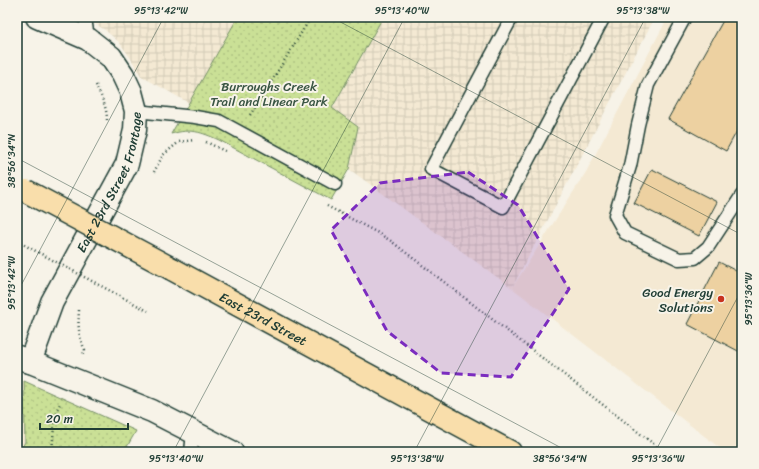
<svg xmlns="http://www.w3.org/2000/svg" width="759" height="469" font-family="Sriracha,sans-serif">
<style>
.built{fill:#f4e9d3}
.industrial{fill:url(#industrial-grid)}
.park{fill:url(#park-dots);stroke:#748e65}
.building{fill:#edd1a1;stroke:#1f3d34}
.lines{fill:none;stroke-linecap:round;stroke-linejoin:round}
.lane-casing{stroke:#1f3d34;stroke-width:15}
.street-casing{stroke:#1f3d34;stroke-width:25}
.primary-casing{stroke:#1f3d34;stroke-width:25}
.path{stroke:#1f3d34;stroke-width:2.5;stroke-dasharray:1 3;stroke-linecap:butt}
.lane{stroke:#f7f3e8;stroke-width:12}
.street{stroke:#f7f3e8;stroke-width:22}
.primary{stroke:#f9deab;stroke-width:22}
.primary-bridge-casing{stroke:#1f3d34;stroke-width:25;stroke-linecap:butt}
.path-bridge{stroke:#1f3d34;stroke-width:2.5;stroke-dasharray:1 3;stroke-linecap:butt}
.primary-bridge{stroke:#f9deab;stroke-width:22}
.marked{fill:#7b2cbf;fill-opacity:0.2;stroke:#7b2cbf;stroke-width:3;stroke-dasharray:8 5;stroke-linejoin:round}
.ticks{fill:none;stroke:#1f3d34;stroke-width:1;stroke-opacity:0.45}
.poi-dot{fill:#c8321e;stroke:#f7f3e8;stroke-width:1.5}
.labels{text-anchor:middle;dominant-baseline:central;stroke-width:4;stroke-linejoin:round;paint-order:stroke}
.park-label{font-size:13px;fill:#395543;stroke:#f7f3e8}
.street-label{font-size:13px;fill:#1f3d34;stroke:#f7f3e8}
.poi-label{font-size:13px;fill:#1f3d34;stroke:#f7f3e8;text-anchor:end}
.neatline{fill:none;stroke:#1f3d34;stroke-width:1.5}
.ticks-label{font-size:10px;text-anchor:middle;fill:#1f3d34}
</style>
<defs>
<pattern id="industrial-grid" width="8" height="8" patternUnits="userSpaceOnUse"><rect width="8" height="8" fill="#f4e9d3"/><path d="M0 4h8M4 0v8" fill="none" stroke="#d1c9b6"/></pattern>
<pattern id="park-dots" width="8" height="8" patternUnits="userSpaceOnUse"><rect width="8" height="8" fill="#cae096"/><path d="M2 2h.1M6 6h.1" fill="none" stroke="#adc182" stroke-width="1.8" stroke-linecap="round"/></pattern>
</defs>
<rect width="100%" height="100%" fill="#f7f3e8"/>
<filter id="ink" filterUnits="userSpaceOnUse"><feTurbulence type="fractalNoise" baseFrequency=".025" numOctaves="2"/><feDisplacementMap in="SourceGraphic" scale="8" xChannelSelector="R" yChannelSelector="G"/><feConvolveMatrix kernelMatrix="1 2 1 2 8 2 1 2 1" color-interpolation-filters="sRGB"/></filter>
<g filter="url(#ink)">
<path class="built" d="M668 17H742V452H725L512 288 586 172Z
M17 378 24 381 25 442 19 452H17Z"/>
<path class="industrial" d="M84 17H238L189 103 141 76 130 57 119 42 105 30Z
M383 17H655L512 288 349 169 358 127 332 109Z"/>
<path class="park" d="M238 17H383L332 108 358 127 349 169 331 200 219 140C201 132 191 128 171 134Z
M24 381 136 431 124 452H19L25 442Z"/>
<path class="building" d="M725 17H742V122L726 151 668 119Z
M652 169 717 202 699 236 634 203Z
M719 262 742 274V353L687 324Z"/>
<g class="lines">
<defs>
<path id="lane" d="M85 17 88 39
M512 17 431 169 503 207 604 17
M685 17 648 85 638 125 630 166 615 215 625 233 679 259 695 258 708 247 742 195
M136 111 195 117 219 121 335 184
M191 452 193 432"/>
<g id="street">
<path d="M18 357 152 411 232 452"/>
<path id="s1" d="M30 362 52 302 127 164 135 130 136 111 131 92 123 75 111 57 88 39 37 17"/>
</g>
<g id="primary">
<path id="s2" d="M172 269 510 452"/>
</g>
</defs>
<use href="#lane" class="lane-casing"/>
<use href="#street" class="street-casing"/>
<use href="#primary" class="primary-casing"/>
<path class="path" d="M96 85C101 96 107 107 107 120
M250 115 262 97 311 17
M206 142 225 151
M154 172 163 155 179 142 194 140
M327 206 378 233 391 241 664 452
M79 310C78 326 78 335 85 350L82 356
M52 452 55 413 61 402"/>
<use href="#lane" class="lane"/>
<use href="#street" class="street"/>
<use href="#primary" class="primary"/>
<defs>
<path id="primary-bridge" d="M26 191 172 269"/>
</defs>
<use href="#primary-bridge" class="primary-bridge-casing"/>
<path class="path-bridge" d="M17 241 148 311"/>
<use href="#primary-bridge" class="primary-bridge"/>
</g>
</g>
<path class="marked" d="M468 172 518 205 569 289 511 377 441 373 387 331 331 230 380 183Z"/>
<path class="ticks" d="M331 17 742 235M17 158 569 452M17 293 164 17M173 452 405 17M414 452 646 17M655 452 742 289"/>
<circle class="poi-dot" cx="721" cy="299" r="4"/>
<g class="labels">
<g class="park-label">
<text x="269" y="86">Burroughs Creek<tspan x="269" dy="15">Trail and Linear Park</tspan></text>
</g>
<g class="street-label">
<text stroke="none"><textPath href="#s1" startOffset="198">East 23rd Street Frontage</textPath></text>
<text stroke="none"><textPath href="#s2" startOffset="104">East 23rd Street</textPath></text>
</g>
<g class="poi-label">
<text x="713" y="292">Good Energy<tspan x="713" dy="15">Solutions</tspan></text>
</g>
</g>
<rect width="759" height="469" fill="none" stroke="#f7f3e8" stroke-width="44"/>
<path d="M40 423v6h88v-6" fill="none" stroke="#1f3d34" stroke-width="2"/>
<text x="46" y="423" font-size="12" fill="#1f3d34" stroke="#f7f3e8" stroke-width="3" paint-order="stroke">20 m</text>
<rect x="22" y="22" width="715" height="425" class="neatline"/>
<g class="ticks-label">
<text x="161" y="14">95°13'42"W</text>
<text x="402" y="14">95°13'40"W</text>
<text x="643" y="14">95°13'38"W</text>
<text transform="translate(11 161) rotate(-90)" y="4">38°56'34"N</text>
<text transform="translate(11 283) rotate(-90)" y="4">95°13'42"W</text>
<text transform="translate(748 299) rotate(-90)" y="4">95°13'36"W</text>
<text x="176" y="462">95°13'40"W</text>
<text x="417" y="462">95°13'38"W</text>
<text x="560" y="462">38°56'34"N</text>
<text x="658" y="462">95°13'36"W</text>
</g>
</svg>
